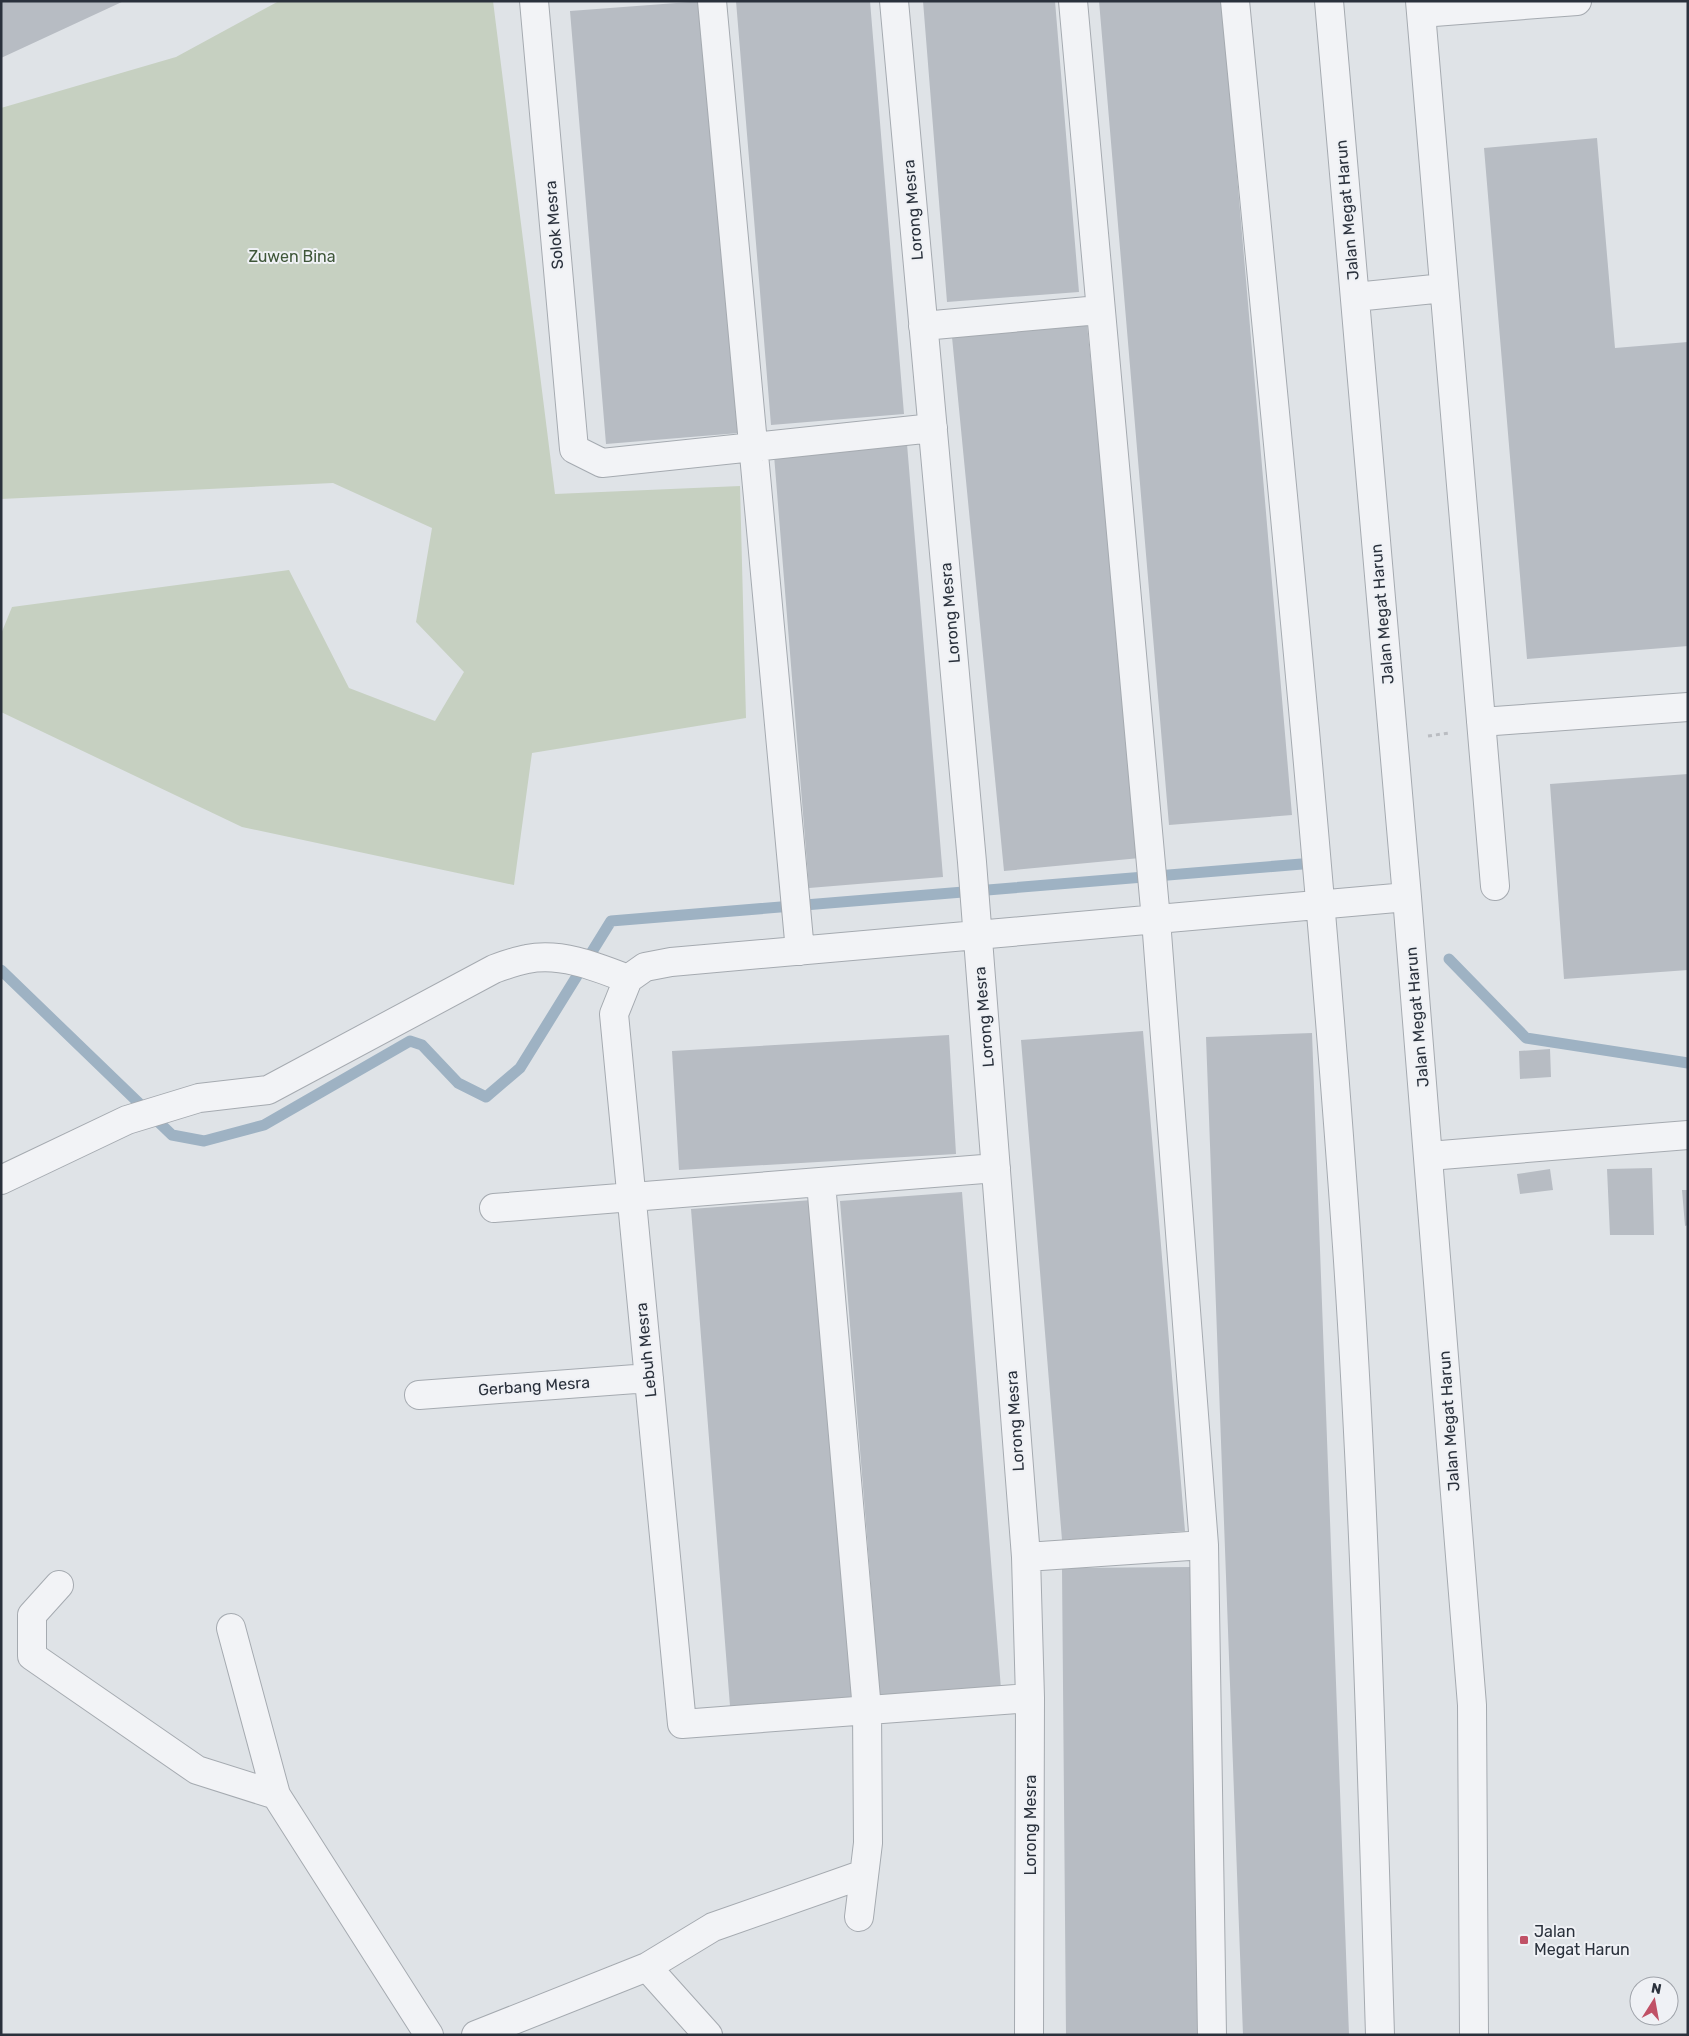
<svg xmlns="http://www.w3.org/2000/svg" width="1689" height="2036" font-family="Rubik,sans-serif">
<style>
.green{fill:#c6d0c1}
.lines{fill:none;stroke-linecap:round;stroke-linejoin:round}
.stream{stroke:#9eb2c3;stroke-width:11}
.building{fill:#b7bcc3}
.minor-casing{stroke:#a5aab0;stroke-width:30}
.path{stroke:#babdc2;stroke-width:3;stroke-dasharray:4 4;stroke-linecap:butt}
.minor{stroke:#f2f3f6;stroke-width:28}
.poi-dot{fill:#c05166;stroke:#eff1f5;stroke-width:2}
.labels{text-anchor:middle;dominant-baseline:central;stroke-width:4;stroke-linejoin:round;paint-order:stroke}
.street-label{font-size:16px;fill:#2a313c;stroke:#eff1f5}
.park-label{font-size:16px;fill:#3f5739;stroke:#eff1f5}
.poi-label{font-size:16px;fill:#2a313c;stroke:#eff1f5;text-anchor:start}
</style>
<rect width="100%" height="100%" fill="#dfe3e7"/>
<path class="green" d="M279 1H493L555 494 740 486 746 718 532 753 514 885 242 827 1 712V634L12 607 289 570 349 688 435 721 464 672 416 622 432 528 333 483 1 499V108L176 57Z"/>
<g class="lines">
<path class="stream" d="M1449 959 1526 1038 1688 1063
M1 970 172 1135 204 1141 264 1125 410 1041 422 1045 458 1083 486 1097 520 1068 611 921 1314 863"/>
</g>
<path class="building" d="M1 1H124L1 58Z
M703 1 739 433 606 444 570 11Z
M736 1H870L904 414 771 425Z
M923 1H1055L1079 292 947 302Z
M1099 1H1222L1292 815 1169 825Z
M1597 138 1615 348 1688 342V646L1527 659 1484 148Z
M1087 324 1140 858 1004 871 952 337Z
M907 444 943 877 809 888 774 455Z
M1688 774V970L1564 979 1550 784Z
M1143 1031 1185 1531 1062 1540 1021 1040Z
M1312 1033 1349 2035H1243L1206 1037Z
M949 1035 956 1154 679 1170 672 1051Z
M1550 1049 1551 1077 1520 1079 1519 1051Z
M1652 1168 1654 1235H1610L1607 1169Z
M1550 1169 1553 1190 1520 1194 1517 1174Z
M1682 1190H1688V1225L1685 1226Z
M962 1192 1001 1689 880 1698 840 1201Z
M812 1200 852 1697 730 1706 691 1209Z
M1194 1567 1199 2035H1066L1062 1568Z"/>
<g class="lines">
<defs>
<path id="minor" d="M534 1 574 449 602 463 933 428
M712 1 800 951
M894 1 972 862 1026 1557 1030 1698 1029 2035
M1073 1 1156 920 1204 1545 1212 2035
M1235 1C1275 416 1318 831 1347 1246 1365 1509 1372 1772 1380 2035
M1329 1 1407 897 1472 1705 1474 2035
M1420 1 1495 886
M1421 13 1577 1
M1355 297 1444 288
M923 326 1099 310
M1481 722 1688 707
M628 979 614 1014 682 1724 1030 1698
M628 979 645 967 671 962 1407 897
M1429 1156 1688 1135
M1 1180 127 1120 199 1098 268 1090 494 969C505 965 516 961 527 959 561 952 597 967 628 979
M821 1183 867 1710 868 1843 859 1917
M494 1208 996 1168
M419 1395 649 1378
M1026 1557 1204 1545
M59 1585 32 1615V1656L197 1770 276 1795 429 2035
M231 1628 276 1795
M647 1967 713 1927 864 1874
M476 2035 647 1967 708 2035"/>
</defs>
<use href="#minor" class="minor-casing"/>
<path class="path" d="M1428 736 1449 733"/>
<use href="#minor" class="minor"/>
</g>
<rect class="poi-dot" x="1519" y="1935" width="10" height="10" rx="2.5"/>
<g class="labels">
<g class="street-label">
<text transform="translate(913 210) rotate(-95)">Lorong Mesra</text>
<text transform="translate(1347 210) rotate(-95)">Jalan Megat Harun</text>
<text transform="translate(554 225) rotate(-95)">Solok Mesra</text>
<text transform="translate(950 613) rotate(-95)">Lorong Mesra</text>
<text transform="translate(1382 614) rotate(-95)">Jalan Megat Harun</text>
<text transform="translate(984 1017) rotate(-95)">Lorong Mesra</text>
<text transform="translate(1417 1017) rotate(-95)">Jalan Megat Harun</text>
<text transform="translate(646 1350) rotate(-96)">Lebuh Mesra</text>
<text transform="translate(534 1386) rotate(-4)">Gerbang Mesra</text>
<text transform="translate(1015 1421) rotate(-94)">Lorong Mesra</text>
<text transform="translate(1449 1421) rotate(-94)">Jalan Megat Harun</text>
<text transform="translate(1030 1825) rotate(-90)">Lorong Mesra</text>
</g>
<g class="park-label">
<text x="292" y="256">Zuwen Bina</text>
</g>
<g class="poi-label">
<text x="1534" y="1931">Jalan<tspan x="1534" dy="18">Megat Harun</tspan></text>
</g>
</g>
<rect width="1689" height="2036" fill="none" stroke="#2a313c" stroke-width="5"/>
<g transform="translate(1654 2001) rotate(11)"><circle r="24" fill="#eff1f5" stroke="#a0a4ab"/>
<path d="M0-4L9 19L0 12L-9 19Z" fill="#c05166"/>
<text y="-8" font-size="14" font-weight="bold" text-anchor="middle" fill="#2a313c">N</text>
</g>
</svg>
